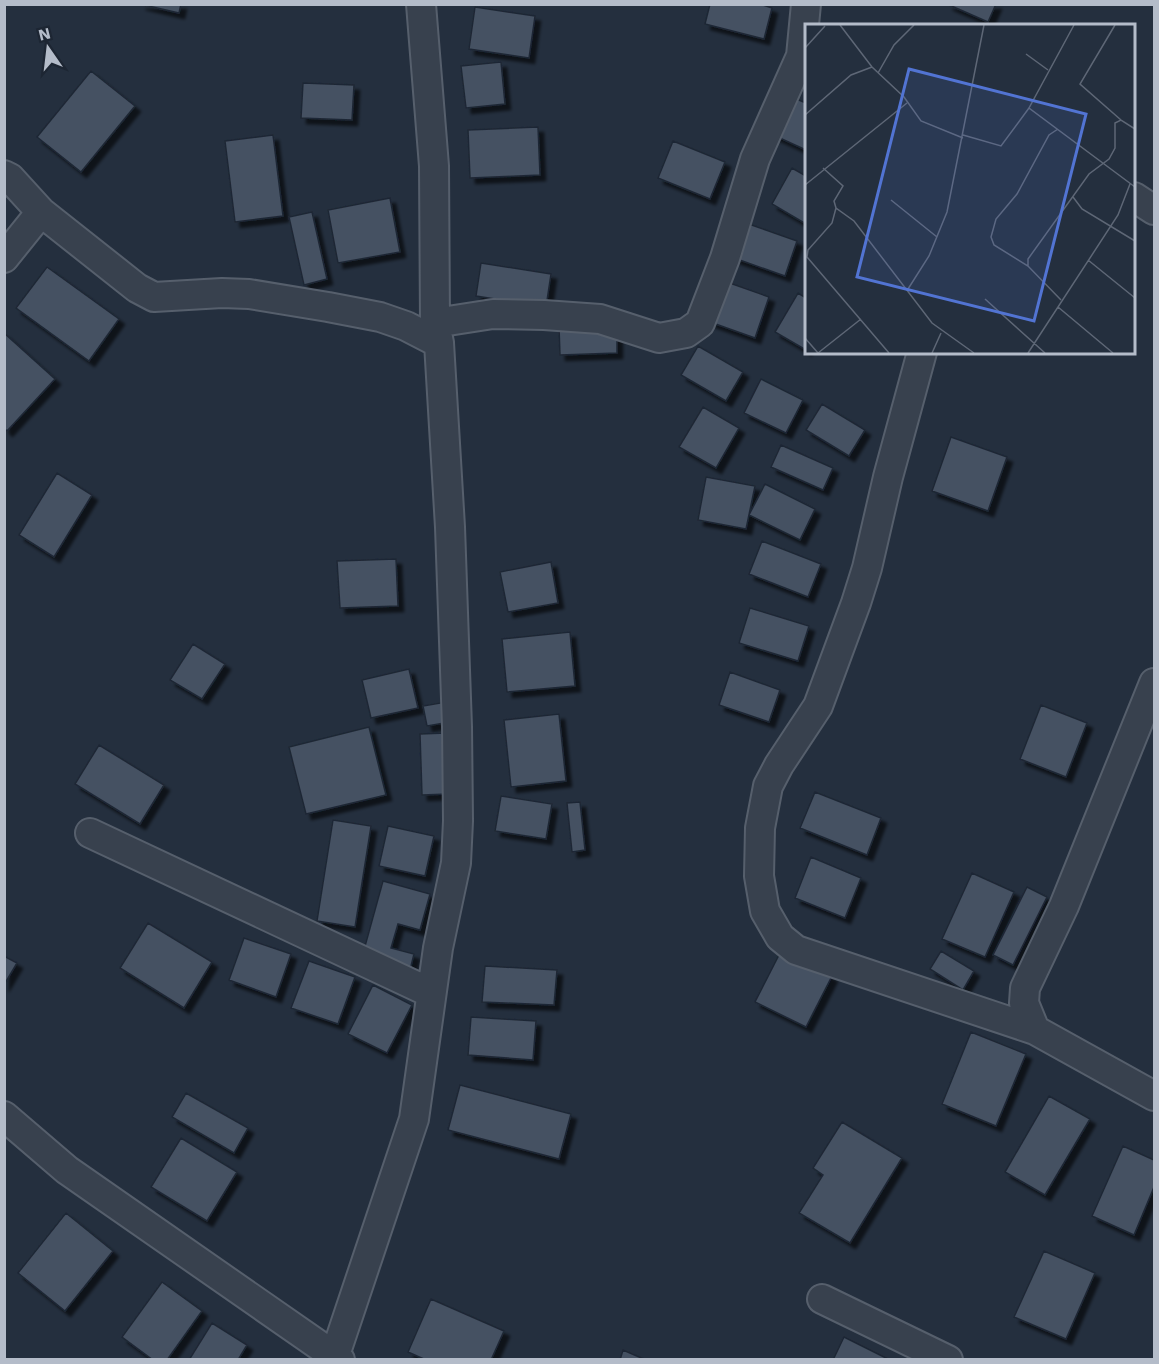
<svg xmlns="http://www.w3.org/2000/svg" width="1159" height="1364" font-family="'Work Sans',sans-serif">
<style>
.building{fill:#455162;stroke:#1f2835;stroke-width:1.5;filter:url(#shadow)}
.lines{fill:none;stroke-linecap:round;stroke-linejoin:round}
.street-casing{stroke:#565f6c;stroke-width:32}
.street{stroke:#38414e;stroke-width:28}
.inset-road{fill:none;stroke:#5e6776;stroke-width:1.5}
.view{fill:#5274d3;fill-opacity:0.15;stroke:#5274d3;stroke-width:3}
.inset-edge{fill:none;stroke:#b4bcc9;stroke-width:3}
</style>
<defs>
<filter id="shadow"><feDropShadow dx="5.5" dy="5.5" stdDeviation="1.5" flood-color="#0009"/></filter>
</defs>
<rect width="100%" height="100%" fill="#242f3e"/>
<path class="building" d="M140 4H181L179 13Z
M710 4H760L772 8 764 39 705 24Z
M947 4H996L988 22Z
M475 7 535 16 529 58 469 49Z
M501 62 505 104 466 108 461 66Z
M91 71 135 106 81 172 37 137Z
M303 83 354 85 352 120 301 118Z
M789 96 806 103V150L771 134Z
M538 127 540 175 470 178 468 130Z
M273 135 283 216 235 222 225 141Z
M673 141 725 162 710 199 658 178Z
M792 168 806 176V224L772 204Z
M390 198 400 252 338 263 328 210Z
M312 212 327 279 304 285 289 217Z
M746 223 797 241 785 276 734 258Z
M481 263 551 274 546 307 476 296Z
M47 267 119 319 89 361 16 308Z
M724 281 769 297 755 338 710 322Z
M798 293 806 298V350L775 332Z
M617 326V353L560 355 559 327Z
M4 333 55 379 7 431 4 428Z
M698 346 743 372 726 401 681 375Z
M761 379 803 400 786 433 744 413Z
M822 404 865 430 849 456 806 430Z
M703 407 739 428 716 468 679 447Z
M951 437 1007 457 988 511 932 491Z
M781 445 833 468 823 490 771 467Z
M57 473 92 495 54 557 19 535Z
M706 477 755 486 746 529 698 520Z
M765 484 815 509 800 540 749 515Z
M762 541 821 564 808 597 749 574Z
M396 559 398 606 340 608 337 561Z
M551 562 558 603 508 612 500 572Z
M750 608 809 626 798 661 739 643Z
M570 632 575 686 507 692 502 639Z
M193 644 225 664 202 699 170 680Z
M409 669 418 708 371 718 362 680Z
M730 672 780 690 769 722 719 705Z
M446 702 450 722 427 726 423 706Z
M1041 705 1087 723 1066 777 1020 759Z
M559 714 566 781 511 787 504 720Z
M369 727 386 795 306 814 289 747Z
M446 733 448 794 422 795 420 734Z
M99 745 164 785 140 824 75 784Z
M815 792 881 818 867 855 800 828Z
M501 796 552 804 546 839 495 831Z
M580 802 585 850 572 852 567 803Z
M333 820 371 826 355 927 317 921Z
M388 826 434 836 425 876 379 866Z
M811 857 861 878 845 918 795 898Z
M972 873 1014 892 985 957 942 939Z
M383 881 430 894 420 930 398 924 391 948 414 954 410 970 362 957Z
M1027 887 1047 897 1013 965 993 955Z
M148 923 212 962 184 1008 120 968Z
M244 938 291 954 276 997 229 980Z
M781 951 832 976 806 1027 755 1002Z
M941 951 974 971 963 990 930 969Z
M4 956 17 963 4 985Z
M309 961 355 977 338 1024 291 1008Z
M485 966 557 970 554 1005 482 1002Z
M373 985 412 1005 387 1053 348 1034Z
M471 1017 536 1021 533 1060 468 1055Z
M971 1032 1026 1054 996 1126 942 1104Z
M460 1085 571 1114 559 1159 448 1130Z
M186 1093 248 1128 234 1153 172 1117Z
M1049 1096 1090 1119 1045 1195 1005 1172Z
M842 1122 902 1158 850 1243 799 1213 823 1175 813 1168Z
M181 1138 237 1172 207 1221 151 1187Z
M1123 1146 1154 1160V1187L1134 1235 1092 1216Z
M66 1213 113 1251 65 1311 18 1273Z
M1044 1251 1095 1273 1066 1339 1014 1317Z
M162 1282 202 1311 167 1360H153L122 1337Z
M431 1299 504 1331 491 1360H426L408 1352Z
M212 1323 247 1345 238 1360H189Z
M844 1337 890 1360H833Z
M623 1350 646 1360H620Z"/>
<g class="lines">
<defs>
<path id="street" d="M806 4 801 56 806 59
M4 175 10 178 41 212 137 288 154 297 222 293 249 294 328 307 380 317 406 326 439 343
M1134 197 1154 210
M4 258 41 212
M435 323 493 314 544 315 600 319 659 338 686 333 700 323 725 258 755 159 801 56
M922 352 888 477 867 568 856 603 818 706 779 765 768 786 760 828 759 876 765 911 780 937 796 950 1035 1030 1154 1096
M90 833 431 993
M1035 1030 1024 1003 1025 988 1064 906 1154 683
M4 1116 67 1170 340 1360
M822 1299 948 1360
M335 1355 414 1119 438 948 456 863 458 821 457 727 450 527 439 343 435 323 434 166 421 4"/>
</defs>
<use href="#street" class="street-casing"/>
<use href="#street" class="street"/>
</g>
<g transform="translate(805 24)">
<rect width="330" height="330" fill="#242f3e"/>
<path class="inset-road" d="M35 1 67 43 99 73 116 97 158 114M269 1 224 84 330 163M310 1 275 60 316 96M0 24 20 2M221 30 243 46M73 49 89 21 109 1M0 91 46 51 67 43M253 105 244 111 212 170 191 195 186 213 189 221 223 242 256 276M158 111 196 122 224 84M18 144 38 162 29 177 31 184 49 197 127 299 169 329M0 161 102 79M268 173 277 185 330 217M86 176 132 213M31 184 27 199 3 226 2 233 84 329M283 236 330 274M223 242V235L284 150 304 135 310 124V99L316 96 330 105M103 265 124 232 142 188 179 1M180 275 240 329M253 283 308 329M0 314 13 329M13 329 56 295M127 329 136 309M223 329 313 191 325 160"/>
<path class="view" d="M104 45 281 90 229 297 52 253Z"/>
<rect width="330" height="330" class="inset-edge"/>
</g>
<rect width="1159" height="1364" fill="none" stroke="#b4bcc9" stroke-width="12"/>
<g transform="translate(48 48) rotate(346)" stroke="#1d2633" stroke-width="4.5" paint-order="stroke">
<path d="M0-4.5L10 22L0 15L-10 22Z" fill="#b4bcc9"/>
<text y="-9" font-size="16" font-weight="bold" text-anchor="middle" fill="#b4bcc9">N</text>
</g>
</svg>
